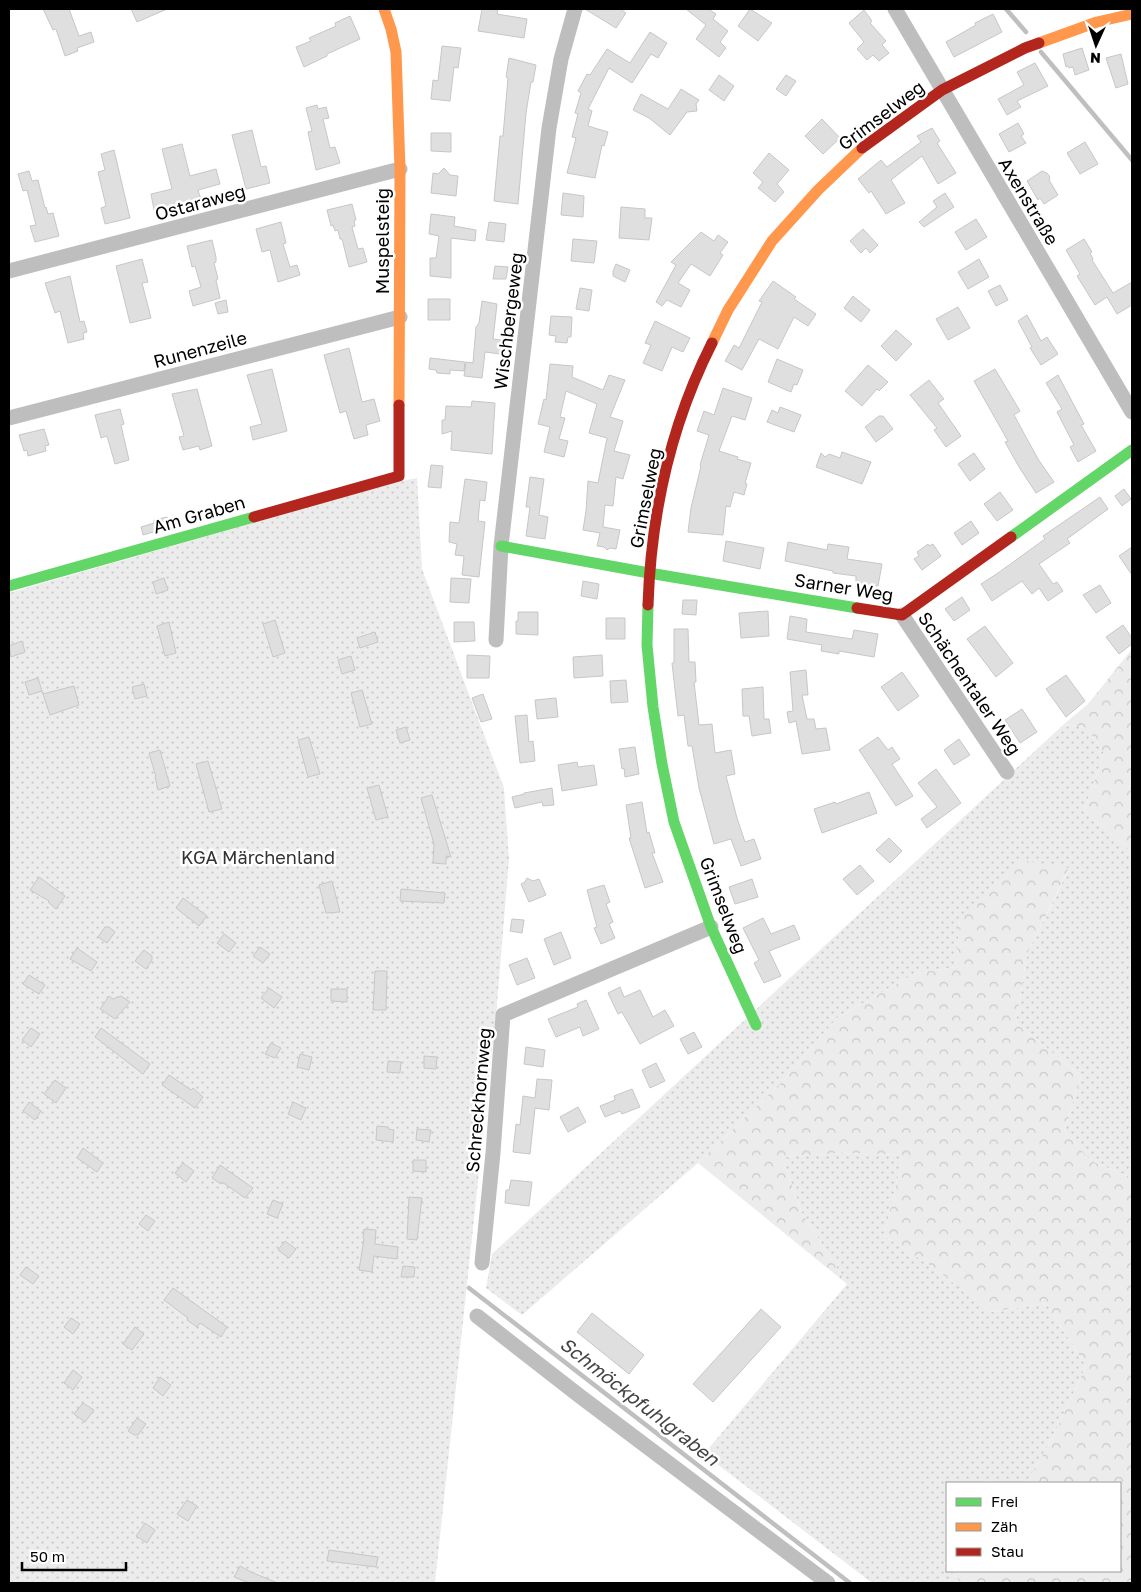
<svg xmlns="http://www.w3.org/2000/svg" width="1141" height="1592" font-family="'Golos Text',sans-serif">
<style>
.green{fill:url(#green-dots)}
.forest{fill:url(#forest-crowns)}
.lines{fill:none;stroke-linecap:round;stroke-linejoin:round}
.stream{stroke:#bfbfbf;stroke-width:4.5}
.building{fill:#dfdfdf;stroke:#c7c7c7}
.street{stroke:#bebebe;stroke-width:15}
.fast{stroke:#63d668;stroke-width:11}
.slow{stroke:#ff974d;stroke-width:11}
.jam{stroke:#b3261e;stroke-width:11}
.labels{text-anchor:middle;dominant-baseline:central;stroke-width:5;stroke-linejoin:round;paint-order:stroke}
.street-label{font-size:18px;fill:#000;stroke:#fff}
.park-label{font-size:18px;fill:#333;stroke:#fff}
.water-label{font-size:19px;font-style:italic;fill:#444;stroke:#fff}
</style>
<defs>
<pattern id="green-dots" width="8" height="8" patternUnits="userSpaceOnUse" patternTransform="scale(1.25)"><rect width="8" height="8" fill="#ececec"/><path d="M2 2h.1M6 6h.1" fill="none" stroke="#c9c9c9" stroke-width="1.8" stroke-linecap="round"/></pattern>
<pattern id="forest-crowns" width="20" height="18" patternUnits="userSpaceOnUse" patternTransform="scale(1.25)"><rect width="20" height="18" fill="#ececec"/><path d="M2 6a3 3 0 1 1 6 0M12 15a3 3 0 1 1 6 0" fill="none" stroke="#c9c9c9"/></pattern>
</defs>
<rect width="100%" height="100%" fill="#fff"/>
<path class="green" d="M417 478 422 569 504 788 509 859 497 1004 435 1583H9V593L388 484Z
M1063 725 1087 728 1104 753 1084 811 1132 852V1178L1091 1161 1064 1131 1081 1076 1016 1023 1027 954 1069 869 960 919 956 967 916 973 837 1018 782 1082 698 1163 522 1315 486 1288 492 1254Z
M841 1153 903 1155 884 1236 933 1267 991 1312 1046 1303 1086 1366 1051 1441 1026 1483H947V1561L944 1563 947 1567V1571H951L961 1583H872L704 1454 847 1284 802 1213 782 1157Z"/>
<path class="forest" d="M1132 649V852L1084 811 1104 753 1087 728 1063 725 1088 704Z
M1020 860 1069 868 1027 954 1016 1023 1081 1076 1064 1131 1091 1161 1132 1178V1583H961L951 1571H1120V1483H1026L1051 1441 1086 1366 1046 1303 991 1312 933 1267 884 1236 903 1155 841 1153 782 1157 802 1213 847 1284 698 1163 782 1082 837 1018 916 973 956 967 960 919Z"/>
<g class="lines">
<path class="stream" d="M1006 9 1026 32
M1041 52 1132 160
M469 1288 850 1583"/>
</g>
<path class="building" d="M43 9H69L79 36 91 32 94 42 77 48 78 51 65 56 56 29 53 30Z
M131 9H167L137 22Z
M482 9H498L497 14 527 19 524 38 478 31Z
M585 9H620L626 13 616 28Z
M686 9H708L716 14 713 19 728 31 720 42 726 48 719 57 696 39 706 25Z
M750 9 772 23 758 41 738 26Z
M864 10 872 21 870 23 886 41 882 45 889 53 879 61 873 55 867 60 857 49 864 42 849 23Z
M993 14 1002 32 954 57 946 42 976 25 975 23Z
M350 16 360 39 327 54V56L304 67 296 47 311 41 309 38 336 26 335 23Z
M650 32 667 43 658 58 651 54 632 83 609 68 588 109 592 111 588 126 608 132 604 146 602 145 595 178 567 173 576 138 572 137 578 114 575 113 581 93 578 91 587 74 590 75 607 49 630 63Z
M442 46 461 48 458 68 454 67 450 101 431 99 433 80 438 81Z
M1082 48 1089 70 1075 75 1073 67 1069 68 1068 66 1066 67 1063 54Z
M1121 54 1128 84 1116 88 1106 58Z
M509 58 536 65 533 82H531L526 113 518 204 494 201 500 136H503L508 78 506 77Z
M1035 63 1048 86 1017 101 1021 107 1007 115 998 99 1024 85 1017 72Z
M719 75 734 86 724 101 709 90Z
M786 75 796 81 786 96 776 89Z
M681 89 699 100 696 104 697 111 687 112 670 135 649 118 633 110 641 94 668 109Z
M317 105 318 109 326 107 329 118 323 119 330 148 335 147 340 163 316 170 308 132 312 131 306 108Z
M822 119 840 138 823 154 805 136Z
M1018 123 1024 134 1021 136 1026 143 1009 152 999 134Z
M932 128 940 141 937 143 956 173 938 184 922 156 891 180 905 203 886 214 871 191 869 193 858 179 881 160 887 167 921 142 917 136Z
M252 130 261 167 266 166 270 183 246 189 232 135Z
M431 133H451V152L431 151Z
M1085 142 1098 164 1080 174 1067 153Z
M182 144 190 176 216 169 220 184 198 190 201 200 176 206V204L154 210 151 194 172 189 162 149Z
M114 150 130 218 105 224 101 208 106 206 98 172 105 170 101 154Z
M769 153 789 170 777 184 784 192 775 202 758 188 763 182 753 173Z
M444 168 450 175 458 176 456 196 431 193 433 173 438 174Z
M29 171 32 181 38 180 45 208 46 207 48 214 53 213 59 236 35 242 30 226 36 225 27 190 23 191 18 174Z
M1042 171 1047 173 1050 177 1049 180 1058 195 1044 204 1040 198 1038 200 1027 181Z
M563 193 584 196 583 217 561 215Z
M945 193 954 207 924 227 919 222 937 207 933 201Z
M352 204 356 220H354L355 226 352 227 358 249 363 248 367 262 349 267 342 239H340L338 230 335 231 333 225 331 226 327 210Z
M621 207 645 209V218H652L649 240 619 238Z
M431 214 455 217 454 226 476 230 475 241 451 238V278L430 276V258H436L439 236 429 234Z
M976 219 987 237 966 250 955 232Z
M281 222 286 243 283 244 290 267 297 265 300 275 278 282 270 250 262 252 256 229Z
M489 222 506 224 504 242 486 240Z
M863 229 878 245 870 253 866 248 861 253 850 241Z
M701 232 714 241 718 235 728 242 720 253 723 255 710 276 691 264 678 283 690 290 681 307 667 300 662 306 656 302 676 265 671 262Z
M573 239 597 241 594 263 571 261Z
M1084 239 1092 252 1090 253 1093 259 1092 260 1113 293 1132 282V305L1117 314 1107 297 1095 305 1077 276 1080 274 1066 250Z
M212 240 216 257V262L214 263 218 279 216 280 220 298 193 306 189 291 201 287 195 266 192 267 187 246Z
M142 259 148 282 142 283 151 318 130 323 116 266Z
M979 259 989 277 968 289 958 272Z
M616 264 630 270 625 282 613 276V271Z
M495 266 508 267 506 279H493Z
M70 276 80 322 84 321 87 332 83 333 84 339 68 343 60 311 55 313 45 283Z
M773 281 796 297 794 299 816 314 808 326 794 317 778 349 759 339 742 370 725 361 734 345 739 348 762 302 759 301Z
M1000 285 1008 300 996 306 988 291Z
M580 288 592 290 589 311 576 309Z
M853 296 870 310 861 322 844 308Z
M428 299H450V320H428Z
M226 300 228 312 218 314 215 303Z
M482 301 497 304 493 339 501 340 500 354 485 352 482 378 464 376 466 362 473 363 476 327 479 323Z
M958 307 970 328 948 340 936 319Z
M1027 315 1041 341 1047 337 1058 354 1041 365 1030 348 1032 347 1018 321Z
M551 316 572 317 571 337H568L567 343 555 342 556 336 549 335Z
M655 321 690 338 683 352 672 347 662 371 643 363 651 345 645 343Z
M896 330 912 344 896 361 881 346Z
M349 348 362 402 374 399 380 421 366 425 368 435 354 439 346 411 340 413 324 355Z
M430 358 465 362 464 371 450 370V374L437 373 436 370 429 369Z
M777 359 803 370 797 385 794 384 791 392 768 382Z
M550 364 573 366 572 377 603 390 609 375 625 380 610 417 623 421 614 451 630 455 623 479 616 477 613 506 605 505 603 527 620 530 616 549 610 548 607 550 604 547 597 546 600 533 583 530 586 511 588 481 598 483 607 438 589 433 597 404 566 391 560 417 565 418 559 439 568 441 564 457 544 452 550 427 538 424 544 399 546 400Z
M868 365 888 382 879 391 877 389 862 406 845 391Z
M272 369 287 431 253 440 250 427 262 424 247 375Z
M995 369 1020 411 1014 415 1038 459 1054 482 1036 493 1019 467 1005 442 1008 441 974 381Z
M1058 375 1084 424 1081 425 1096 451 1078 462 1070 447 1074 445 1057 412 1062 409 1046 383Z
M929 380 944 399 938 403 961 436 946 447 934 430 937 428 910 395Z
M723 388 752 398 745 420 732 416 719 451 738 457 737 459 751 463 745 483 747 484 744 495 734 492 730 507 726 506 723 535 688 532 691 508 701 466 700 465 709 435 697 431 704 411 714 415Z
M197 389 212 446 200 450 199 446 183 450 179 437 184 436 172 394Z
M472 401 495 403 492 454 451 450 452 431 442 434V420H445L446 406 471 407Z
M780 407 801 415 794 432 767 422 772 410 778 413Z
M120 409 124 424 121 425 129 460 115 464 107 436 101 438 95 415Z
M879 416H883L893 429 876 442 865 427Z
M44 429 49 445 45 446 46 451 28 456 27 450 24 451 19 435Z
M842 452 871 462 862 484 816 467 821 453 825 457 829 454 840 458Z
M974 453 985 469 970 481 958 464Z
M431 465 443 466 441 488 428 487Z
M530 477 544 479 539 515 548 517 545 539 526 536 530 507H526Z
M465 479 487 482 485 501 480 500 478 521 485 522 479 577 462 575 464 556 455 555 457 544 449 542 450 522 459 523Z
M1124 489 1131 499 1122 506 1115 496Z
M1000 492 1013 510 997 521 984 504Z
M1100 497 1108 509 1067 539 1070 543 1039 564 1053 584 1057 582 1063 591 1048 601 1039 588 1032 594 1022 581 992 601 981 584 998 573 1045 539 1043 536Z
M167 517 168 520 173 518 175 526 143 535 141 527 154 523V520Z
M971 521 979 533 962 545 954 533Z
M726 541 764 548 760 569 723 561Z
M788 542 827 550 828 544 849 547 847 559 882 564 878 586 856 582V576L833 573V571L785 561Z
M928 544 929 546 933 544 941 556 922 570 914 559 919 556 917 552Z
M1132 547V575L1119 556Z
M164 578 168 590 156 594 153 582Z
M451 578 471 579 469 603 450 602Z
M583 581 599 584 597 599 581 596Z
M1100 585 1111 603 1096 613 1083 595Z
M962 597 970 610 954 621 945 609Z
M683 600H697L696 615 682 614Z
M768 611 769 636 741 638 739 613Z
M518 612H538V635L516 634V621H518Z
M790 616 807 619 806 632 852 639 854 630 878 634 874 657 839 651V654L821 651 822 645 787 639Z
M606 618H625V639H606Z
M275 620 285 653 273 657 263 624Z
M169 622 176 653 165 656 157 626Z
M454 622H474L475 641 454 642Z
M1123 625 1132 638V644L1119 654 1106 637Z
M985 626 1013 663 996 677 967 639Z
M674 629H688L689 662H695L696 682H694L699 725 712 724 715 753 731 750 735 774 726 776 737 818 745 842 754 839 761 859 741 866 731 839 714 844 699 788 692 746H688L684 715 678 716 672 663H674Z
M375 632 378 642 360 648 357 638Z
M22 641 25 652 11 657 9 646Z
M467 655 490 656 489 678H467Z
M602 655 603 676 574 678 573 657Z
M351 656 355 670 342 674 338 660Z
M806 670 808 695H802L807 719H814L816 729 826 728 830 750 802 754 796 721 789 723 787 712 793 711 790 672Z
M902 672 919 696 898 711 881 687Z
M1066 675 1085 701 1066 717 1046 689Z
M38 678 42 691 29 695 25 682Z
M626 680 628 702 611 703 610 681Z
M144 684 147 696 135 699 132 687Z
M74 686 79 705 50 715 43 694Z
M763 687 764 719H769L771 733 752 736 749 716H743L742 689Z
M362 690 372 724 360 727 351 693Z
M483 694 492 719 481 722 472 698Z
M556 698 558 717 537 719 535 700Z
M1022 709 1037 732 1020 743 1005 720Z
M527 715 529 742 533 741 535 761 520 763 515 716Z
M406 727 410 740 400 743 396 730Z
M309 737 320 774 308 777 298 740Z
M878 737 888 750 892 747 900 759 892 764 913 796 896 806 859 750Z
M959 739 970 755 954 765 944 750Z
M635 747 639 774 625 777 624 768 622 769 619 749Z
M160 750 170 786 158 790 155 777H156L149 753Z
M208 761 222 809 209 812 196 764Z
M577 762 578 767 594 765 597 785 562 791 558 765Z
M936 769 961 803 927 828 921 819 937 807 918 783Z
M379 785 388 817 376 820 367 788Z
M552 788 554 805 543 806 542 802 515 808 512 797 524 794V793Z
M869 792 877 813 822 833 814 809 835 802 836 804Z
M432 795 451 857 446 856V864L433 863 434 844 421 798Z
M642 802 647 833 649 832 655 853H652L663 882 645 888 629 838H631L626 805Z
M889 838 902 851 890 863 876 850Z
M860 865 874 881 857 895 843 879Z
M39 877 65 896 56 909 48 902 49 901 30 890Z
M527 878 533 881 539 879 546 895 529 902 521 884 525 882Z
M752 879 758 897 735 904 729 887Z
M332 881 340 912 326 913 319 885Z
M604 885 610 902 606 904 613 922 609 924 615 938 601 944 594 928 597 927 587 890Z
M401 889 445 893 444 903 400 901Z
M183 898 207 916 199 926 176 908Z
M763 918 771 934 794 925 800 939 769 951 781 976 764 983 754 963 759 960 743 928Z
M512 919 524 920 522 933 510 931Z
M105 927H109L115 932 107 943 98 937Z
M561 932 571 958 554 965 544 939Z
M224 934 236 943 229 952 217 943Z
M260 947 270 954 263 963 253 956Z
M77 948 97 962 91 971 70 959Z
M144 950 152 956V960L146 969 135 961Z
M527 958 535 978 517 985 509 965Z
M375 971H387L386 1010H373Z
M29 975 45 985 39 994 23 984Z
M620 987 624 997 640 990 653 1017 665 1010 674 1026 640 1044 622 1012 618 1014 608 993Z
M269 988 282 997 274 1008 261 998Z
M331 989H347V1002L331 1001Z
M109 996 113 999 121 996 130 1002 115 1019 100 1009Z
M586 1000 599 1029 583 1036 580 1027 556 1037 548 1019 578 1007 577 1004Z
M31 1028 40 1034 31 1047 22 1040Z
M101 1028 150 1064 143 1074 95 1037Z
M694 1032 702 1047 688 1054 680 1039Z
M271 1043 281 1048 275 1058 265 1054Z
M526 1047 545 1050 543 1067 524 1064Z
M300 1054 312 1057 309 1070 297 1067Z
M424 1056 437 1057 436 1069 424 1068Z
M388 1061 401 1062 400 1073 387 1072Z
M656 1063 665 1081 650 1088 642 1070Z
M169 1075 191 1090 193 1088 203 1097 195 1108 162 1085Z
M537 1079 552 1080 549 1110 535 1108 530 1154 513 1152 516 1124 520 1125 523 1096 535 1098Z
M55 1080 66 1088 56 1103 44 1094Z
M632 1089 640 1107 622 1114 620 1111 605 1117 600 1106 615 1100 614 1096Z
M29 1102 41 1111 35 1120 23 1111Z
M293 1102 306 1108 301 1120 288 1114Z
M578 1107 586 1122 568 1132 560 1117Z
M377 1126 388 1127V1129L394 1130 393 1142 376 1140Z
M417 1129 431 1130 429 1142 416 1140Z
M83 1148 103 1163 97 1172 77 1158Z
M413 1160H426V1172L413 1171Z
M183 1163 194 1171 186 1182 175 1173Z
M220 1165 253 1188 245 1198 222 1182 221 1184 212 1178Z
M511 1180 532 1182 529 1206 505 1203 506 1190H509Z
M409 1197 422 1198 417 1240 407 1239Z
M273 1200 283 1204 277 1218 267 1214Z
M146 1215 155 1221 148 1231 139 1224Z
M364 1229 376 1230 375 1244 398 1247 397 1259 374 1256 372 1272 359 1270 364 1239 363 1238Z
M285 1241 296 1249 289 1258 278 1250Z
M403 1266 415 1267 414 1277H401Z
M26 1267 39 1276 33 1284 20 1275Z
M173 1288 227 1327 221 1337 200 1323 197 1327 187 1320 188 1318 164 1300Z
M761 1309 781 1327 713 1402 693 1384Z
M592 1313 644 1355 629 1374 577 1332Z
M71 1318 80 1324 73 1334 64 1327Z
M135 1327 144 1334 132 1350 123 1344Z
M73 1370 82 1377 73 1390 64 1383Z
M160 1377 171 1385 163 1396 153 1388Z
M83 1403 94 1410 85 1422 74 1414Z
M137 1418 146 1424 138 1435H134L128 1431Z
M187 1500 197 1506 188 1521 177 1514Z
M145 1523 155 1530 147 1543 136 1536Z
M329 1550 378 1557 376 1567 327 1561Z
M240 1566 253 1573 278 1583H250L234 1577Z"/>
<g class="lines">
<path class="street" d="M895 9 1132 412
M9 271 400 169
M9 418 400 317
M902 615 1007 772
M496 640 501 546 549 128 561 59 575 9
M482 1263 493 1153 503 1015 711 927
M477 1316 581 1397 828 1583"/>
<path class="fast" d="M1011 537 1132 450
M501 546 649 573 857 608
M9 586 254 517
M648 605 647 645 653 707 662 764 674 822 711 927 756 1025"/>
<path class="slow" d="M384 9 391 29 396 52 400 169 399 405
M1039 43 1097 22 1132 14
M712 343 728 310 772 241 818 190 862 148"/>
<path class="jam" d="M862 148 942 90 1025 48 1039 43
M254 517 399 476V405
M648 605C651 515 671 424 712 343
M857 608 902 615 1011 537"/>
</g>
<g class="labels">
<g class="street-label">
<text transform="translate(881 115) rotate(-37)">Grimselweg</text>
<text transform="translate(1029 201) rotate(59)">Axenstraße</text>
<text transform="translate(200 202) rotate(-15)">Ostaraweg</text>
<text transform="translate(382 241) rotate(-90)">Muspelsteig</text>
<text transform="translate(508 321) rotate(-83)">Wischbergeweg</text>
<text transform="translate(200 349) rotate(-15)">Runenzeile</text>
<text transform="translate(645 498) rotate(-79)">Grimselweg</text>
<text transform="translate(199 514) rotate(-16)">Am Graben</text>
<text transform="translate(844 587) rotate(9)">Sarner Weg</text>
<text transform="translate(970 683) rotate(56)">Schächentaler Weg</text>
<text transform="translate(724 905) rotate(69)">Grimselweg</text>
<text transform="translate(478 1100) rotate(-85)">Schreckhornweg</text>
</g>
<g class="park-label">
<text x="258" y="857">KGA Märchenland</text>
</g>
<g class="water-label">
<text transform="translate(640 1401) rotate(38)">Schmöckpfuhlgraben</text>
</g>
</g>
<rect width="1141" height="1592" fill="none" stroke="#000000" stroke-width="20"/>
<rect x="946" y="1482" width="175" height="90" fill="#ffffff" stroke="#999999"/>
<rect x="956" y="1498" width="25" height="8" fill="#63d668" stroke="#999999"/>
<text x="991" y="1507" font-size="15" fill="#000000">Frei</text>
<rect x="956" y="1523" width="25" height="8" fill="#ff974d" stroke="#999999"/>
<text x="991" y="1532" font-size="15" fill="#000000">Zäh</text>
<rect x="956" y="1548" width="25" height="8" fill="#b3261e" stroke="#999999"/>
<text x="991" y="1557" font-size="15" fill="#000000">Stau</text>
<g transform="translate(1096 45) rotate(183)" stroke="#ffffff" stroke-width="4" paint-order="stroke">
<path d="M0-4L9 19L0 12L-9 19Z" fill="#000000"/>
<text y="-8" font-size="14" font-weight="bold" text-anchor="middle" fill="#000000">N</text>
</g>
<path d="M22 1562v8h104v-8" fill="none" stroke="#000000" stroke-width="2.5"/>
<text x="30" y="1562" font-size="15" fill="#000000" stroke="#ffffff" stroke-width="4" paint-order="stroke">50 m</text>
</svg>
